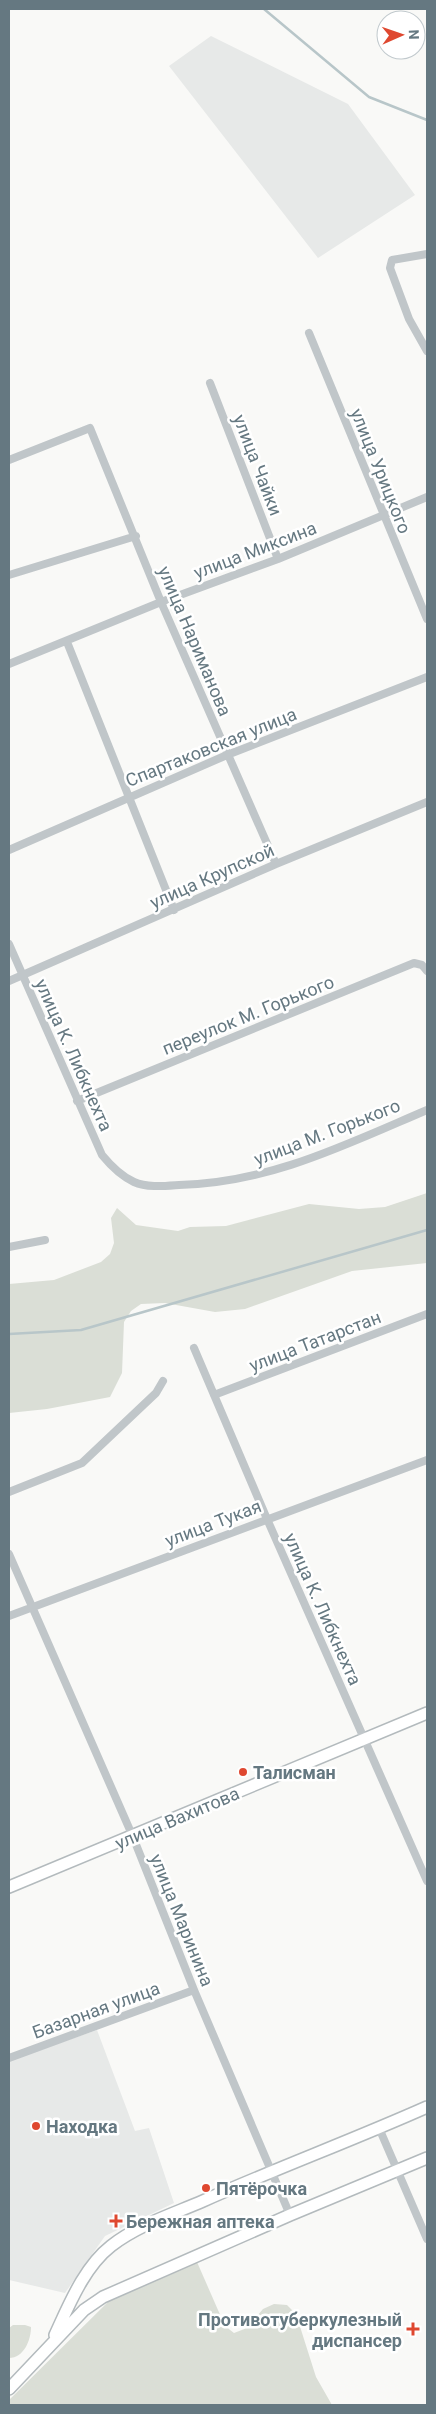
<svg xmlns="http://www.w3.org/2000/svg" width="436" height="2414" font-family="Roboto,sans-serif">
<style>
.built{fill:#e7e9e8}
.green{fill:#daded6}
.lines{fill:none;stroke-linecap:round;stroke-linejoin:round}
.stream{stroke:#b8c6c9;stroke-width:2.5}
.secondary-casing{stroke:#b3babd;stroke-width:14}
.street{stroke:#c0c6c9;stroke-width:8}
.secondary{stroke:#fff;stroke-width:11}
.poi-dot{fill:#df4830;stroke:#fff;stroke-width:2}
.labels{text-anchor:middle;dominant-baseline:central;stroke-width:5;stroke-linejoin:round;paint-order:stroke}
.street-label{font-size:18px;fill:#657881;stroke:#fff}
.poi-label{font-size:18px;font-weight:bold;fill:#657881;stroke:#fff;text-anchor:start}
</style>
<rect width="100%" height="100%" fill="#f9f9f7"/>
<path class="built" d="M211 36 348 104 415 195 318 258 169 66Z
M97 2030 135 2131 149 2128 174 2203 105 2236 65 2293 9 2280V2061Z"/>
<path class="green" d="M427 1193V1263L352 1271 245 1309 215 1312 165 1303 141 1304 131 1311 124 1322 122 1373 110 1397 47 1409 9 1413V1284L54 1280 101 1262 110 1254 114 1243 111 1218 117 1208 136 1225 178 1231 190 1227 226 1226 309 1204 359 1209 385 1207Z
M197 2262 225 2326 234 2333 247 2328 263 2309 274 2304 287 2305 296 2314 316 2377 332 2405H9V2400L113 2297Z
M13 2325H25L31 2327C31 2340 24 2358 9 2358V2328Z"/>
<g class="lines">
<path class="stream" d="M264 9 369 97 427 120
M9 1334 81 1330 427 1230"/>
<defs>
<path id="secondary" d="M9 1887 427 1713
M55 2335C69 2305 84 2267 111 2246 138 2225 173 2214 203 2201 277 2168 353 2140 427 2107
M9 2389 84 2310 103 2297 290 2215 427 2158"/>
</defs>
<use href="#secondary" class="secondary-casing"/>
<path class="street" d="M427 254 392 260 390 268 409 319 427 351
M309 333 427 619
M210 383 278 559
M9 460 90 428 161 602 276 864
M9 575 136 536
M67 642 174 910
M9 664 161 602 278 559 427 497
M9 850 227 755 427 677
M9 944 102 1155C111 1166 121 1176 134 1182 147 1188 165 1186 179 1185 269 1183 345 1145 427 1110
M9 981 276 864 427 802
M77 1101 414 963 422 965 427 971
M9 1247 45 1240
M194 1348 267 1519 427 1881
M214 1395 427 1314
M9 1492 82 1463 156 1393 163 1381
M9 1554 133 1837 194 1990 290 2215
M9 1616 427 1460
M9 2058 194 1990
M379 2128 427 2239"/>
<use href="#secondary" class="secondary"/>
</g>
<g class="poi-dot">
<circle cx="243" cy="1772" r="5"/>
<circle cx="36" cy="2126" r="5"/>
<circle cx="206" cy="2188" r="5"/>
<path d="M113.5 2213.5h5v5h5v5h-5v5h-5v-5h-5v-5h5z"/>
<path d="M410.5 2321.5h5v5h5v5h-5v5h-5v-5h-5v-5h5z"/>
</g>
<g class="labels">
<g class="street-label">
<text transform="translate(258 465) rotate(69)">улица Чайки</text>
<text transform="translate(381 471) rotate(68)">улица Урицкого</text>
<text transform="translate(255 550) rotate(-21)">улица Миксина</text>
<text transform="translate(195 641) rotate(67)">улица Нариманова</text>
<text transform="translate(211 747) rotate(-22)">Спартаковская улица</text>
<text transform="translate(212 876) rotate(-24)">улица Крупской</text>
<text transform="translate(248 1015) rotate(-22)">переулок М. Горького</text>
<text transform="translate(74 1055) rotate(66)">улица К. Либкнехта</text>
<text transform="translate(327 1132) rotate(-21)">улица М. Горького</text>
<text transform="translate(315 1341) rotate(-21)">улица Татарстан</text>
<text transform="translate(213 1523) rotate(-21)">улица Тукая</text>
<text transform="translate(323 1609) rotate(66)">улица К. Либкнехта</text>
<text transform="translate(177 1818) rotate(-23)">улица Вахитова</text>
<text transform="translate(182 1920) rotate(68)">улица Маринина</text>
<text transform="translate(96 2010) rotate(-20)">Базарная улица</text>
</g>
<g class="poi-label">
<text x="253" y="1772">Талисман</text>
<text x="46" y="2126">Находка</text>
<text x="216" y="2188">Пятёрочка</text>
<text x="126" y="2221">Бережная аптека</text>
<text x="402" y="2319" text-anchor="end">Противотуберкулезный<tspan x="402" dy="21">диспансер</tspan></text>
</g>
</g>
<rect width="436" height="2414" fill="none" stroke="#657881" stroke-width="20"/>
<g transform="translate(401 35) rotate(88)"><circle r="24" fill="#ffffff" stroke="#c1c9cd"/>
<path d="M0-4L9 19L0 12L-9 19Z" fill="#df4830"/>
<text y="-8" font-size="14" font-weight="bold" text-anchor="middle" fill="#657881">N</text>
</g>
</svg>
